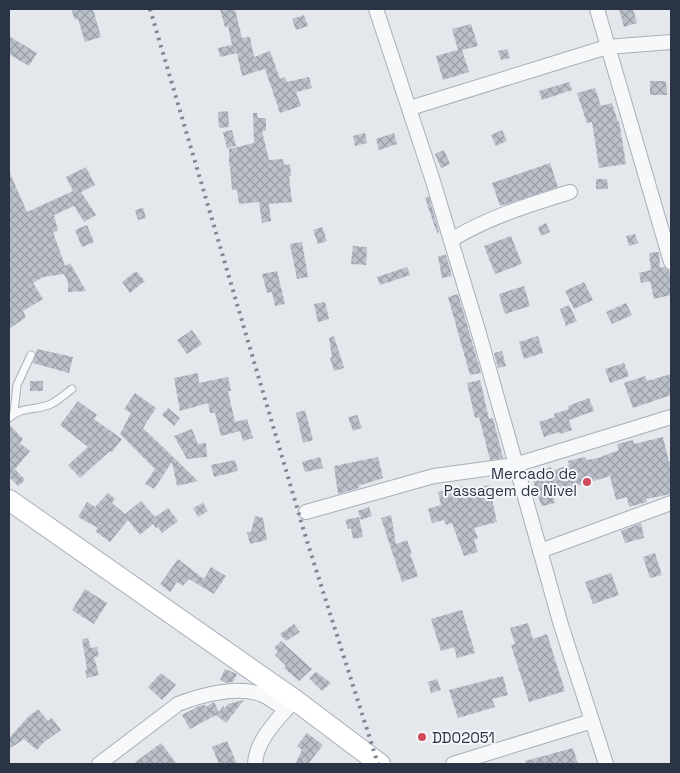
<svg xmlns="http://www.w3.org/2000/svg" width="680" height="773" font-family="'Space Grotesk',sans-serif">
<style>
.building{fill:url(#building-cross-hatch)}
.lines{fill:none;stroke-linecap:round;stroke-linejoin:round}
.lane-casing{stroke:#a9aeb7;stroke-width:9}
.street-casing{stroke:#a9aeb7;stroke-width:16}
.secondary-casing{stroke:#a9aeb7;stroke-width:22}
.lane{stroke:#f7f8fa;stroke-width:7}
.street{stroke:#f7f8fa;stroke-width:14}
.secondary{stroke:#fff;stroke-width:20}
.rail{stroke:#7d8696;stroke-width:4;stroke-dasharray:2.5 5;stroke-linecap:butt}
.poi-dot{fill:#d1495b;stroke:#f4f6f9;stroke-width:2}
.labels{text-anchor:middle;dominant-baseline:central;stroke-width:4;stroke-linejoin:round;paint-order:stroke}
.poi-label{font-size:15px;fill:#2b3445;stroke:#f4f6f9;text-anchor:end}
</style>
<defs>
<pattern id="building-cross-hatch" width="8" height="8" patternUnits="userSpaceOnUse" patternTransform="scale(1.25)"><rect width="8" height="8" fill="#bbc0ca"/><path d="M0 0l8 8M0 8l8-8" fill="none" stroke="#989da6"/></pattern>
</defs>
<rect width="100%" height="100%" fill="#e4e7ec"/>
<path class="building" d="M71 9H93L101 37 85 42 78 19 75 20Z
M220 9H235L242 38 250 37 254 57 270 51 280 79 285 77 287 82 309 77 312 88 296 92 301 106 280 113 265 69 242 76 237 53 220 57 218 48 232 45 228 26 225 27Z
M619 9H633L637 23 624 27Z
M304 15 308 26 296 30 292 19Z
M471 24 478 46 462 50 469 72 443 80 436 56 458 50 452 29Z
M9 36 37 53 29 66 9 54Z
M507 49 510 58 501 60 498 51Z
M650 81H666L667 95H650Z
M569 82 572 90 542 100 539 91Z
M595 88 601 106 612 103 618 122 619 121 626 164 599 168 592 122 587 123 577 93Z
M228 111 229 127 219 128 218 112Z
M253 113H257L258 118H266V131H262L269 160 283 159 284 165 290 164 291 176H289L292 202 269 204 271 221 262 223 259 202 239 204 237 190H232L230 166H229V149L254 143Z
M232 130 236 146 227 148 223 132Z
M502 130 507 141 496 146 491 135Z
M365 133 367 143 355 146 353 136Z
M394 133 397 144 379 150 376 139Z
M444 150 450 164 441 168 435 154Z
M550 163 558 187 500 206 492 183Z
M86 167 95 185 81 192 96 215 84 222 74 206 54 215 58 231 53 232 65 266 70 263 86 291 68 292V282L64 274 43 277 33 283 43 299 23 311 26 317 9 329V171L27 212 73 191 66 177Z
M596 179H607L608 189H596Z
M429 197 439 232 437 233 425 198Z
M143 208 146 218 138 220 135 210Z
M546 223 550 232 541 236 538 227Z
M87 225 94 242 82 247 75 230Z
M322 227 327 241 318 244 313 230Z
M635 234 638 243 629 246 626 236Z
M511 236 522 264 495 274 484 246Z
M302 242 308 277 297 279 290 244Z
M353 246 367 247 366 265 351 264Z
M659 252 660 268 664 267 669 270 671 279V295L654 299 650 281 641 283 639 273 651 270 649 253Z
M446 255 452 276 442 278 438 256Z
M407 267 410 275 380 285 377 277Z
M136 271 145 281 130 293 122 282Z
M277 271 285 304 275 306 272 292 267 293 262 274Z
M584 282 593 300 574 309 565 291Z
M524 286 530 306 505 314 499 294Z
M458 294 481 373 470 375 448 297Z
M325 302 329 319 318 322 314 304Z
M626 303 632 315 612 324 606 312Z
M569 305 577 321 566 326 560 309Z
M192 330 202 344 187 354 177 340Z
M334 336 344 368 334 371 330 358 332 357 329 338Z
M538 336 543 353 524 359 519 342Z
M37 349 73 357 69 373 33 363Z
M502 351 506 366 498 368 494 353Z
M624 363 629 376 610 383 605 369Z
M198 373 199 383 228 377 231 391H228L235 422 247 419 253 438 243 441 240 431 221 436 215 413H210L208 403 180 411 174 378Z
M671 374V395L633 408 624 383 645 376 647 381Z
M480 380 489 419 493 418 503 458 490 460 479 417 475 418 467 383Z
M30 381H43V391H30Z
M135 393 156 408 143 428 198 481 177 486 172 462 154 489 145 484 155 469 120 434 131 413 124 409Z
M589 398 594 411 569 420 572 430 560 434 559 432 544 437 539 422 555 417 554 414 569 409 568 406Z
M78 401 97 415 94 419 122 439 112 452 110 451 80 478 68 465 88 447 60 425Z
M168 408 180 418 174 426 162 415Z
M305 410 313 440 303 443 296 413Z
M357 415 362 428 353 431 348 417Z
M9 424 23 439 20 443 30 451 15 469 25 480 18 486 9 477Z
M192 429 198 444 206 443 207 457 187 459 174 436Z
M663 437 669 462 671 461V494L646 499 647 502 629 507 627 497 616 500 610 476 561 491 562 493 553 496 555 503 543 506 541 505 531 474 551 467 552 471 569 465 568 461 585 457 587 460 598 458 619 450 617 444 633 440 634 444Z
M320 457 323 468 305 472 302 462Z
M378 457 383 478 358 486 359 488 338 494 334 466Z
M235 460 238 471 214 477 211 465Z
M489 485 497 522 474 528 478 538 474 540 478 552 464 556 452 523 446 525 444 520 432 523 428 509 441 505 438 492 464 486 465 490Z
M108 493 115 499 112 503 125 514 141 501 155 517 168 508 178 521 162 533 158 527 156 528 153 524 140 535 128 520 110 542 95 531 98 528 78 517 87 502 95 507Z
M203 503 208 511 198 517 193 508Z
M369 507 372 516 361 520 358 511Z
M391 515 396 544 407 540 412 554H410L418 576 402 582 381 518Z
M255 516 263 518 267 540 250 544 247 532H251Z
M359 517 363 537 353 539 351 528 348 529 345 520Z
M641 523 644 538 625 543 621 531Z
M655 553 662 575 650 578 643 557Z
M178 559 204 579 211 567 226 576 214 594 189 579 183 586 177 582 170 592 160 584Z
M611 573 619 595 593 604 585 582Z
M85 589 107 603 94 624 72 610Z
M462 610 475 653 457 658 454 647 441 651 431 619Z
M528 623 533 639 547 634 565 691 529 702 511 645 515 644 510 628Z
M294 624 300 632 286 641 280 634Z
M88 638 91 648 97 647 99 656 94 657 99 675 87 678 85 670 87 669 82 639Z
M281 641 312 669 299 681 284 668 286 666 275 655 278 652 274 648Z
M225 669 237 674 233 682 226 683 220 680Z
M316 672 331 683 322 691 309 678Z
M161 673 176 685 162 700 148 687Z
M503 676 508 695 492 699 495 707 458 718 449 690Z
M437 679 441 690 431 693 428 682Z
M244 700 226 723 216 715 190 729 182 715 199 706 205 705 206 707 214 702 219 712 223 706 225 708 228 704Z
M38 709 48 721 52 718 61 730 43 743 37 750 24 739 9 749V738L28 717Z
M307 733 323 745 308 764H295L302 750 297 746Z
M227 741 237 764H219L212 747Z
M161 743 177 764H133Z
M573 748 578 764H526L525 761Z"/>
<g class="lines">
<defs>
<path id="lane" d="M14 412 17 385 31 355
M9 418C21 406 37 411 51 404 59 400 65 394 72 389"/>
<path id="street" d="M376 9 432 178 478 330 561 625 606 764
M597 9 671 262
M410 108 607 47 671 42
M451 240C489 217 528 205 570 192
M306 512 434 476 515 465 671 417
M540 551 671 503
M99 764 178 704C201 695 238 685 263 695 271 699 279 705 286 710
M255 764C256 741 276 721 291 704
M453 764 592 721"/>
<path id="secondary" d="M9 500 295 700 380 764"/>
</defs>
<use href="#lane" class="lane-casing"/>
<use href="#street" class="street-casing"/>
<use href="#secondary" class="secondary-casing"/>
<use href="#lane" class="lane"/>
<use href="#street" class="street"/>
<use href="#secondary" class="secondary"/>
<path class="rail" d="M150 9 306 538 378 764"/>
</g>
<g class="poi-dot">
<circle cx="587" cy="482" r="5"/>
<circle cx="422" cy="737" r="5"/>
</g>
<g class="labels">
<g class="poi-label">
<text x="577" y="473">Mercado de<tspan x="577" dy="17">Passagem de Nivel</tspan></text>
<text x="432" y="737" text-anchor="start">DD02051</text>
</g>
</g>
<rect width="680" height="773" fill="none" stroke="#2b3445" stroke-width="20"/>
</svg>
